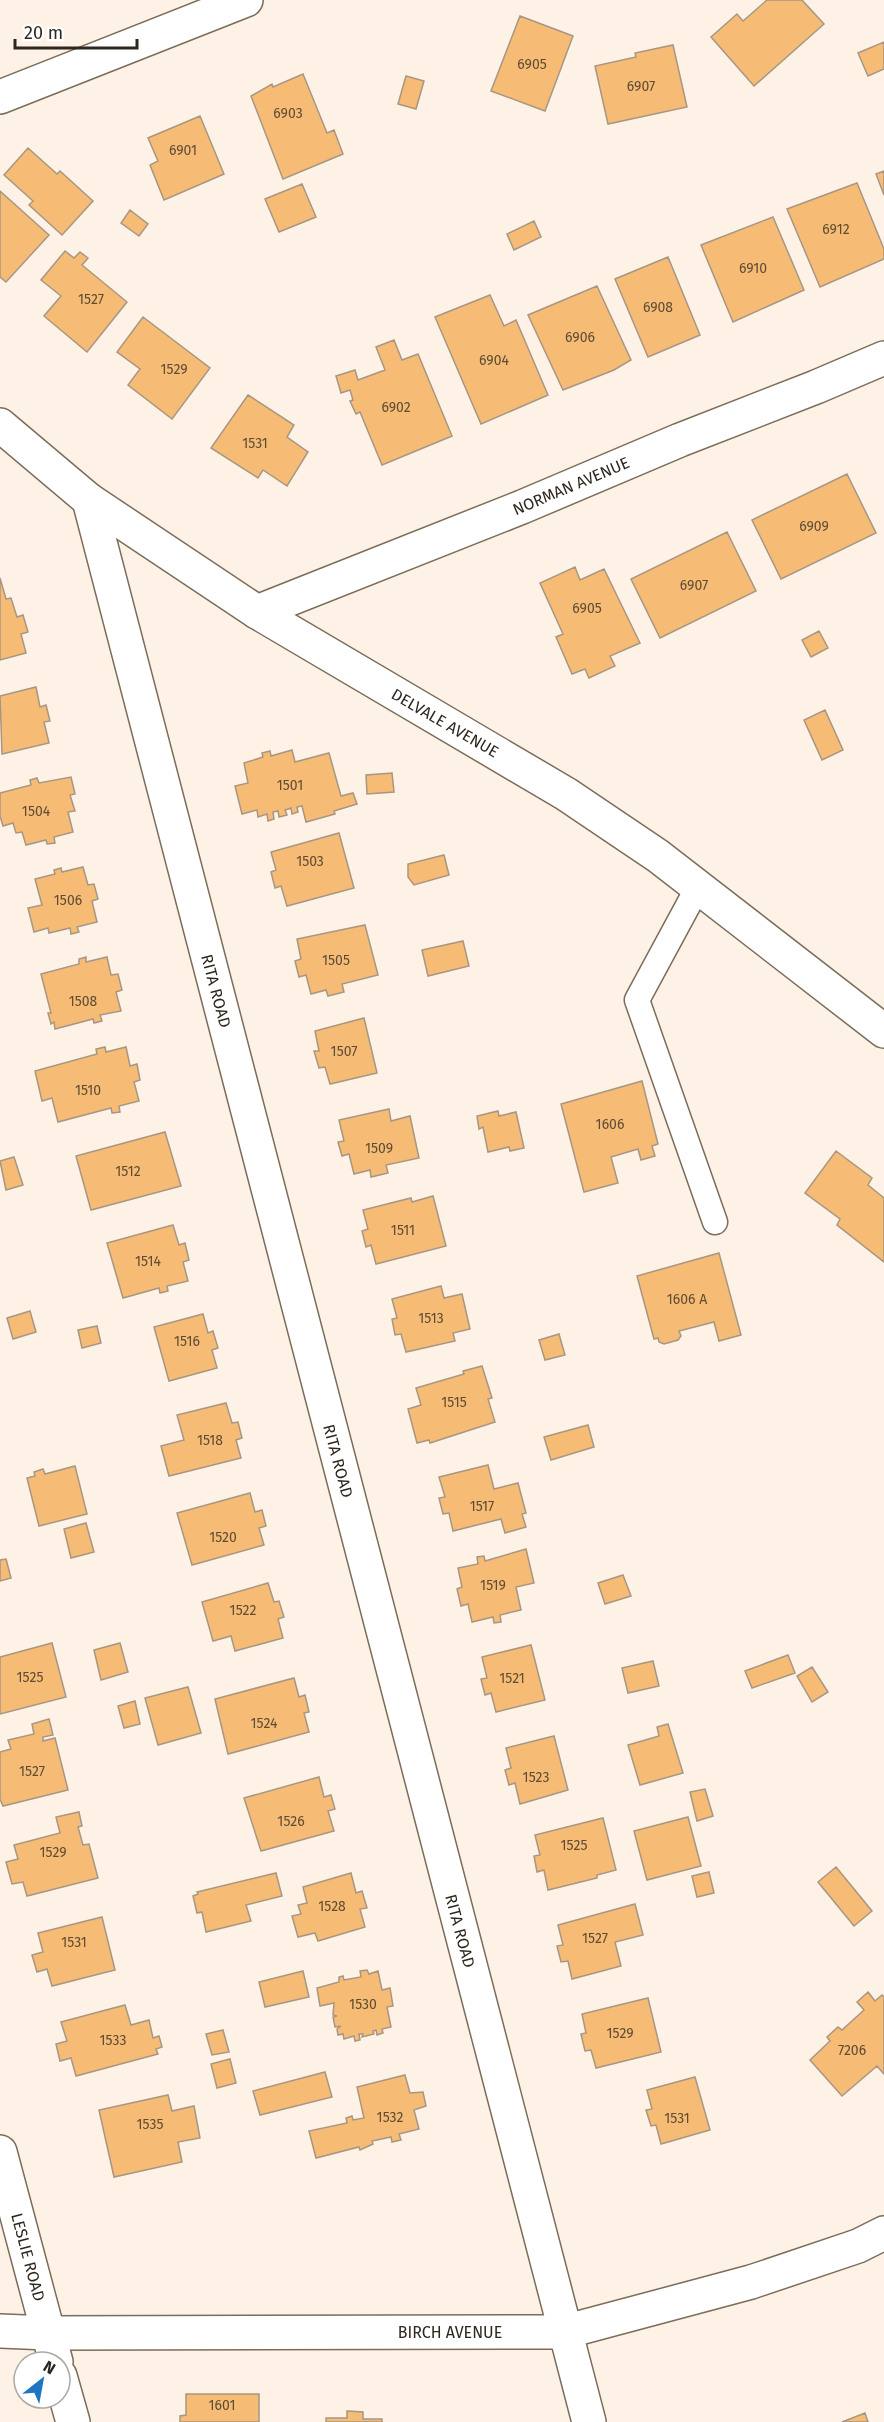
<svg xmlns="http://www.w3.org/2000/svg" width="884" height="2422" font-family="'Fira Sans',sans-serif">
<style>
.building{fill:#f6bc75;stroke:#a89683;stroke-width:1.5}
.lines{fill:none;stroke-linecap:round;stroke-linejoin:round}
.lane-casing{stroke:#7c6c5a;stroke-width:27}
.street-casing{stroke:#7c6c5a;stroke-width:36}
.secondary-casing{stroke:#7c6c5a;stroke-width:36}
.lane{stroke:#fff;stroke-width:24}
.street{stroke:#fff;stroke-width:33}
.secondary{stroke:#fff;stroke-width:33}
.labels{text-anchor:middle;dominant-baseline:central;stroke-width:5;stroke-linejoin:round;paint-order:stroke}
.number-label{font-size:14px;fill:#604c34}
.street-label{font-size:16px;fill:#2e271f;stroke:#fff}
</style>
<rect width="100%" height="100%" fill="#fdf2e5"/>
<path class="building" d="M767 0H802L824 24 754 86 711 37 737 14 743 21Z
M520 16 573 36 545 111 491 91Z
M884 42V69L868 76 858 53Z
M673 45 687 107 608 124 595 66 636 57 635 53Z
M303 74 327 133 334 130 343 154 283 179 251 96 272 84 273 87Z
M406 76 424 81 416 109 398 104Z
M200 116 224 174 164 200 150 165 158 161 148 138Z
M28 148 57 174 60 171 93 201 62 235 29 205 33 201 4 175Z
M884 171V195L876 174Z
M857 183 884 249V259L820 287 787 209Z
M302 184 316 217 279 232 265 199Z
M0 191 49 235 6 282 0 277Z
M130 210 148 224 139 236 121 223Z
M773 217 804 290 733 322 701 245Z
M534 221 541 237 514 250 507 234Z
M65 251 74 258 80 252 88 258 82 265 127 302 87 352 44 316 61 296 41 280Z
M668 257 700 335 648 357 615 279Z
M597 286 631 360 614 370 563 390 528 315Z
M490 295 504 326 516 320 548 395 481 424 435 317Z
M143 317 210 368 172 419 128 385 140 369 117 352Z
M394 340 402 360 418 354 452 436 382 465 360 412 356 414 350 401 353 400 350 390 341 393 336 376 355 370 358 380 385 370 376 347Z
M248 395 294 425 287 437 308 452 287 486 263 470 258 478 211 448Z
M847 474 876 533 781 579 752 520Z
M727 532 756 591 660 638 631 579Z
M575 567 580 580 604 569 640 643 610 656 615 666 589 678 585 669 572 674 556 637 563 634 540 583Z
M0 578 6 599 11 598 17 617 23 615 28 632 21 634 26 653 0 660Z
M819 631 828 648 811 657 802 640Z
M36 687 40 707 46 705 50 721 44 722 49 743 2 754 0 696Z
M825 710 843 750 822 760 804 720Z
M292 750 295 762 329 753 341 796 353 793 357 804 334 811 335 814 306 822 302 806 297 807 298 812 292 814 291 808 285 810 287 815 279 817 278 811 273 812 274 819 268 821 267 814 258 817 257 810 242 814 235 786 248 783 244 763 263 757 262 753 270 751 271 756Z
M392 773 394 792 367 794 366 775Z
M71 777 75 794 70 795 75 811 68 812 73 832 54 837 55 843 47 844 46 840 26 845 22 832 16 833 13 823 3 826 0 816V793L31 785 30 780 37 778 39 783Z
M339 833 354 888 287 906 281 886 275 888 271 872 276 870 271 852Z
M444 855 449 875 414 885 408 877V864Z
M83 867 88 885 94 884 98 899 92 901 97 922 77 927 79 932 71 934 70 928 49 933 48 928 34 932 28 908 42 905 35 879 55 874 54 870 61 868 62 872Z
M365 925 378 975 342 984 344 992 328 996 326 990 311 994 306 975 299 977 295 961 301 959 297 939Z
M463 941 469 966 428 976 422 950Z
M86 957V962L107 957 111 975 118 974 122 990 116 992 121 1011 100 1015 102 1021 94 1023 93 1019 55 1029 54 1022 51 1024 48 1013H51L41 974 79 964V959Z
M364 1018 377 1073 330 1084 325 1067 319 1068 314 1051H319L315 1031Z
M105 1047 106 1052 126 1047 130 1066 137 1064 140 1080 134 1082 139 1101 119 1106 120 1112 112 1113 111 1108 58 1122 52 1098 42 1101 35 1071 97 1054 96 1049Z
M642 1081 658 1144 652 1146 655 1156 641 1160 638 1149 611 1157 618 1183 584 1192 561 1104Z
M389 1109 391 1121 410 1116 419 1158 386 1165 388 1173 371 1177 370 1170 354 1174 349 1154 342 1156 338 1142 344 1141 339 1120Z
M498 1111 499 1116 516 1112 524 1148 510 1151 509 1147 488 1152 483 1127 479 1129 477 1116Z
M165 1132 181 1186 91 1210 76 1156Z
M836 1151 872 1178 868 1185 884 1198V1262L837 1225 840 1219 805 1193Z
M14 1157 23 1185 6 1190 0 1161Z
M433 1196 446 1246 376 1264 371 1245 366 1247 362 1231 368 1229 363 1210 411 1198 412 1202Z
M173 1225 179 1245 185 1243 189 1260 183 1262 188 1281 167 1286 168 1291 160 1293 159 1288 123 1298 107 1243Z
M719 1253 741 1335 719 1341 714 1322 679 1331 681 1336 678 1340 664 1344 659 1342 658 1338 654 1339 637 1276Z
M441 1286 444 1298 462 1294 470 1329 453 1333 455 1341 406 1352 401 1334 395 1335 392 1319 397 1318 392 1299Z
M30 1311 36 1332 13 1339 7 1318Z
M203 1314 208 1333 213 1331 218 1348 212 1350 217 1368 169 1381 154 1327Z
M97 1326 101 1343 82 1348 78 1330Z
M559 1334 565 1355 545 1360 539 1340Z
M482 1366 492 1398 488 1399 495 1422 430 1443 429 1440 417 1443 408 1409 421 1405 416 1388 464 1374 463 1371Z
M226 1403 232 1423 238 1422 242 1438 236 1440 241 1458 169 1476 161 1446 184 1440 177 1415Z
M588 1425 594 1447 551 1460 544 1437Z
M488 1465 494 1489 518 1483 526 1513 522 1514 526 1527 505 1533 501 1519 453 1531 449 1513 443 1514 439 1498 445 1497 439 1477Z
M75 1466 87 1514 39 1526 27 1478 35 1476 34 1472 43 1469 45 1474Z
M250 1493 255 1512 262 1510 266 1526 259 1528 264 1545 192 1565 177 1513Z
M86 1523 94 1552 71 1558 64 1529Z
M526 1549 534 1583 516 1587 521 1610 500 1615 501 1622 494 1623 493 1617 472 1622 468 1604 461 1606 457 1589 462 1587 458 1568 478 1564 477 1557 484 1556 485 1561Z
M6 1559 11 1578 0 1581V1560Z
M623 1575 631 1596 605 1604 598 1583Z
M268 1583 274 1602 279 1601 284 1617 278 1619 283 1638 235 1651 231 1636 213 1641 202 1602Z
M52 1643 66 1697 0 1714V1657Z
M120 1643 128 1672 101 1680 94 1650Z
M531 1645 545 1700 496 1712 491 1693 485 1695 481 1679 487 1678 482 1657Z
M788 1655 795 1673 752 1688 745 1671Z
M653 1661 659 1686 628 1693 622 1668Z
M812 1667 828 1692 812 1702 797 1676Z
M294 1678 299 1697 305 1695 309 1712 304 1713 309 1732 228 1754 215 1699Z
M188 1687 201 1733 158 1745 145 1698Z
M135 1701 140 1724 124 1728 118 1706Z
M49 1719 53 1735 43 1737V1741L55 1738 68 1790 3 1806 0 1799V1752L11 1749 8 1740 34 1734 32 1724Z
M668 1724 683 1773 640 1785 628 1745 659 1736 657 1727Z
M554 1736 568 1790 520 1804 515 1783 509 1785 505 1770 511 1768 506 1748Z
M319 1777 324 1797 331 1795 335 1809 328 1811 334 1831 261 1851 244 1798Z
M705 1789 713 1816 697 1821 690 1792Z
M79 1812 82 1826 78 1827 83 1845 89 1844 98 1878 27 1896 23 1882 12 1884 6 1862 18 1859 14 1845 60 1833 56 1817Z
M688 1817 701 1866 647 1880 634 1831Z
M603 1818 616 1870 597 1875V1878L548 1890 544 1870 537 1872 534 1856 540 1855 535 1835Z
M836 1867 872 1911 854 1926 818 1882Z
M709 1872 714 1893 697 1897 692 1876Z
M276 1873 282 1896 246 1905 251 1921 206 1932 202 1912 197 1913 193 1896 198 1894 197 1892Z
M351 1873 356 1893 362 1891 367 1908 360 1909 365 1927 318 1941 315 1933 298 1937 292 1916 301 1914 298 1905 307 1903 303 1887Z
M635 1904 643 1935 615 1942 621 1966 572 1979 568 1961 561 1962 557 1946 563 1945 558 1925Z
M102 1917 115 1970 52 1986 47 1969 37 1972 32 1955 43 1952 38 1933Z
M367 1970 369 1974 378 1971 382 1990 390 1988 393 2006 387 2007 391 2027 382 2029 383 2033 377 2035 376 2030 373 2031 374 2034 362 2037 363 2034H359L360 2040 355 2041 354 2036 344 2039 343 2034 338 2035 337 2029 341 2026 335 2027 333 2017 337 2016 333 2015 334 2003 320 2006 317 1988 339 1982V1977L343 1976 344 1980 361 1977 360 1971Z
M303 1971 309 1997 265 2007 259 1982Z
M868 1992 875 2001 882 1995 884 1997V2074L877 2066 842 2096 810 2060 830 2041 827 2037 838 2027 842 2030 864 2010 857 2002Z
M648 1998 661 2052 596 2068 591 2050 585 2051 581 2034 586 2033 582 2014Z
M125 2005 131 2025 149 2020 153 2038 159 2036 162 2047 156 2049 158 2054 76 2076 71 2058 60 2061 56 2044 67 2041 61 2022Z
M223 2030 229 2052 212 2055 206 2034Z
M230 2059 236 2083 217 2088 211 2064Z
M325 2072 332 2097 260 2115 253 2091Z
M405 2075 410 2093 423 2092 426 2106 414 2110 419 2129 399 2134 401 2140 392 2142 391 2137 372 2141 373 2144 360 2150 359 2147 316 2158 309 2131 347 2123 346 2118 352 2116 353 2120 364 2118 357 2087Z
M695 2077 710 2130 661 2144 656 2125 651 2126 646 2110 652 2109 647 2090Z
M168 2095 172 2111 194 2106 200 2138 178 2142 182 2162 114 2177 99 2110Z
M186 2394H259V2422H180V2416L186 2415Z
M347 2411 363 2412V2419H382V2422H326V2418H347Z
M865 2413 868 2422H842Z"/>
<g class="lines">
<defs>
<path id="lane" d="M698 887 637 1000 715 1222"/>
<path id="street" d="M0 97 246 0
M89 500 589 2422
M257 612 522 507 680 440 816 387 884 358
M0 2152 56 2362
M0 2331 48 2333 564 2332 751 2282 858 2246 884 2233
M60 2376 73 2422"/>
<path id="secondary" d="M0 425 89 500 257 612 566 794 658 856 884 1031"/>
</defs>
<use href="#lane" class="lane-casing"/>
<use href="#street" class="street-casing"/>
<use href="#secondary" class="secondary-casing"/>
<use href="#lane" class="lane"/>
<use href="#street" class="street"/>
<use href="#secondary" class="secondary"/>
</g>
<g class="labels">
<g class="number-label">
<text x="532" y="64">6905</text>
<text x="641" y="86">6907</text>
<text x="288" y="113">6903</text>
<text x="183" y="150">6901</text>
<text x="836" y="229">6912</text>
<text x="753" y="268">6910</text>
<text x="91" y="299">1527</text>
<text x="658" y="307">6908</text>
<text x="580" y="337">6906</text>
<text x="494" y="360">6904</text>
<text x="174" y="369">1529</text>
<text x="396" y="407">6902</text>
<text x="255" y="443">1531</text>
<text x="814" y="526">6909</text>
<text x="694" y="585">6907</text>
<text x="587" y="608">6905</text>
<text x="290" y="785">1501</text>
<text x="36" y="811">1504</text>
<text x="310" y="861">1503</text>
<text x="68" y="900">1506</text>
<text x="336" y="960">1505</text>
<text x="83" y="1001">1508</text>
<text x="344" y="1051">1507</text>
<text x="88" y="1090">1510</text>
<text x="610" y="1124">1606</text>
<text x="379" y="1148">1509</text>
<text x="128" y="1171">1512</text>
<text x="403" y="1230">1511</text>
<text x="148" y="1261">1514</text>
<text x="687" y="1299">1606 A</text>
<text x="431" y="1318">1513</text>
<text x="187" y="1341">1516</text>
<text x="454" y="1402">1515</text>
<text x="210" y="1440">1518</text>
<text x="482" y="1506">1517</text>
<text x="223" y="1537">1520</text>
<text x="493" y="1585">1519</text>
<text x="243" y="1610">1522</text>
<text x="30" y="1677">1525</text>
<text x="512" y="1678">1521</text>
<text x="264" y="1723">1524</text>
<text x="32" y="1771">1527</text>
<text x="536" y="1777">1523</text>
<text x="291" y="1821">1526</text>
<text x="574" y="1845">1525</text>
<text x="53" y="1852">1529</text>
<text x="332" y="1906">1528</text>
<text x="595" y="1938">1527</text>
<text x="74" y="1942">1531</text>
<text x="363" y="2004">1530</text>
<text x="620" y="2033">1529</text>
<text x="113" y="2040">1533</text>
<text x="852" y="2050">7206</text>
<text x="390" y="2117">1532</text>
<text x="677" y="2118">1531</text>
<text x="150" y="2124">1535</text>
<text x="222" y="2405">1601</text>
</g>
<g class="street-label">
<text transform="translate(571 486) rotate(-23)">NORMAN AVENUE</text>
<text transform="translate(445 723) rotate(30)">DELVALE AVENUE</text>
<text transform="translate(216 991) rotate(75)">RITA ROAD</text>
<text transform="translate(338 1461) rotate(75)">RITA ROAD</text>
<text transform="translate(460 1931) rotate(75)">RITA ROAD</text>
<text transform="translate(28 2257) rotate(75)">LESLIE ROAD</text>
<text x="450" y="2332">BIRCH AVENUE</text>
</g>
</g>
<g transform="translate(42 2380) rotate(31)"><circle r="28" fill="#ffffff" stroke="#aba9a5" stroke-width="1.5"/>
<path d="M0-4.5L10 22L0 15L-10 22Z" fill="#1e75c2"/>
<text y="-9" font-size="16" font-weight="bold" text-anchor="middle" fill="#2e271f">N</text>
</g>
<path d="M15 39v9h122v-9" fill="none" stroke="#2e271f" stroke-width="3"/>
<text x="24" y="39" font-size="18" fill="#2e271f" stroke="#ffffff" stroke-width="4.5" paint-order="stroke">20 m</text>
</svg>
